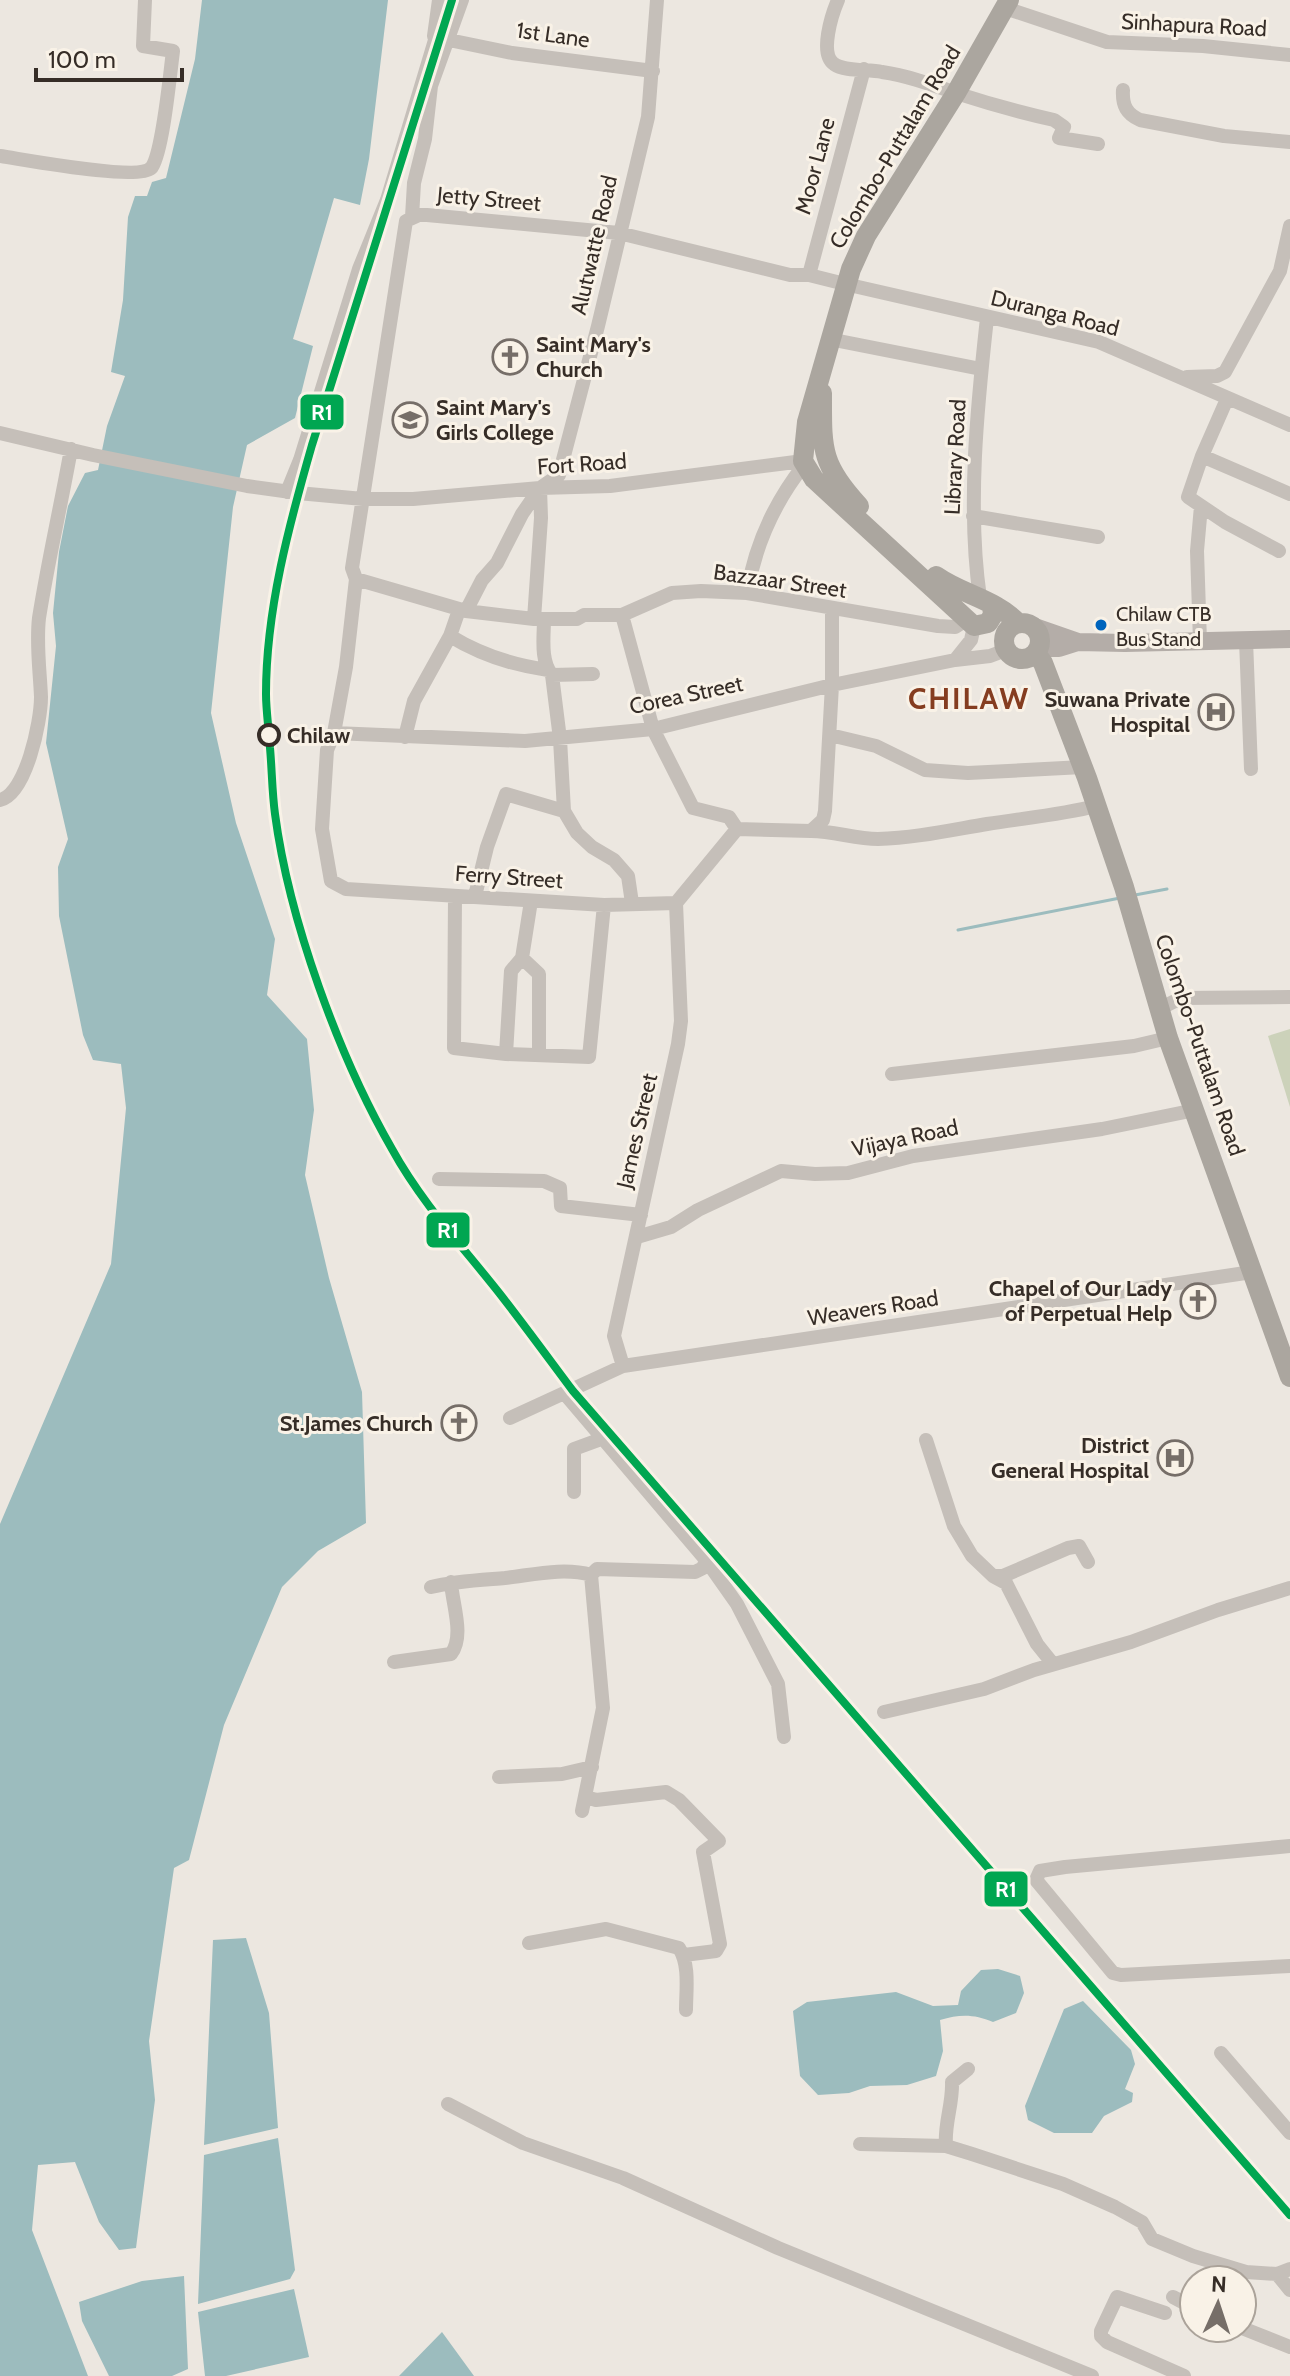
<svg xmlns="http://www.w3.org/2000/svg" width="1290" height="2376" font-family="Cabin,sans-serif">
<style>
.green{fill:#ccd2ba}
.water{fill:#9cbcbe}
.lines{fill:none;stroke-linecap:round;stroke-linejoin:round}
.stream{stroke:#9cbcbe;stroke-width:3}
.minor{stroke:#c5bfb9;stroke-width:14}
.major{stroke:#b4ada8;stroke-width:18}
.highway{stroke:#aba69f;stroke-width:20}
.rail-1-casing{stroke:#f9f2e7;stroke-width:14}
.rail-1{stroke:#00a651;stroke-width:8}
.bus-dot{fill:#0065bd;stroke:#f9f2e7;stroke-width:3}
.stop-dot{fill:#f9f2e7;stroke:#362d27;stroke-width:4}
.labels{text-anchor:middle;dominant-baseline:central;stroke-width:6;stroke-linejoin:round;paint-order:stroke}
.bus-label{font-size:20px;fill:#362d27;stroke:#f9f2e7;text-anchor:start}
.street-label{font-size:22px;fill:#362d27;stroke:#f9f2e7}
.poi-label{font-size:22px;font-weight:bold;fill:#362d27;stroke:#f9f2e7;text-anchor:end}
.stop-label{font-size:22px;font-weight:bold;fill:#362d27;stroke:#f9f2e7;text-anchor:start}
.district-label{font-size:30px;font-weight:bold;letter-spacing:2px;fill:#853d20;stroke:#f9f2e7}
.line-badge{stroke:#f9f2e7;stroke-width:3}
.badge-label{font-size:22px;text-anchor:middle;font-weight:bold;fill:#fff}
</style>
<rect width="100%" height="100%" fill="#ece7e0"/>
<path class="green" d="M1290 1029V1107L1268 1036Z"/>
<path class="water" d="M202 0H388L369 159 360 205 334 198 293 339 313 346 295 418 247 445 233 507 211 713 236 823 275 939 267 995 307 1039 314 1110 305 1175 329 1278 362 1392 366 1523 318 1551 282 1587 224 1725 189 1860 174 1868 149 2041 155 2100 136 2248 119 2250 99 2222 75 2162 38 2165 32 2230 88 2376H0V1524L111 1264 126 1108 121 1064 93 1060 83 1035 59 916 58 867 68 839 46 743 56 646 53 613 59 552 68 506 85 473 98 470 107 426 125 376 111 372 123 300 128 217 135 196H147L152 182 166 178 195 59Z
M246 1938 269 2013 278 2128 204 2145 213 1940Z
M998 1969 1020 1976 1024 1993 1016 2013 993 2022C974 2014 960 2014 940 2020L943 2051 936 2076 907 2085 870 2086 849 2093 818 2095 800 2076 793 2011 807 2002 896 1992 933 2006 958 2005 961 1991 981 1970Z
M1083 2001 1131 2050 1135 2064 1125 2089 1133 2093 1132 2102 1104 2116 1092 2133H1054L1028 2120 1025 2106 1064 2009Z
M278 2138 295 2270 290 2279 198 2304 204 2155Z
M184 2276 188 2369 172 2376H109L82 2321 79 2302 142 2281Z
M294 2289 309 2357 226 2376H205L198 2312Z
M442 2332 474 2376H399Z"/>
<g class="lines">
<path class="stream" d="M1135 895 1167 889
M958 930 1120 898"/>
<path class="minor" d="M439 0 434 36 442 43
M838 0C832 14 819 54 834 64 845 72 868 69 882 72 909 76 933 85 959 94 990 104 1022 113 1054 120L1064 127 1059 138 1098 144
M1005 8 1107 42 1203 46 1290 55
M449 40 512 53 653 71
M1123 90C1122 106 1127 114 1140 120L1224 136 1290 142
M0 156C22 159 141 182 152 167 163 150 170 74 173 51L143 46 145 0
M412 217 414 183 425 139 431 86 462 0
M809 275 864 69
M829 339 981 369
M1187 377 1217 376 1225 372 1280 271 1290 226
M1227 399 1202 456 1188 497 1225 522 1279 551
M0 433 93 455 247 486 298 493 363 499H413L540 488 610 486 803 461
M1202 456 1290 494
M287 492 300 460 359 269 387 200 435 40
M973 516 1098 537
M356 579 466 611 534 619H577L584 615H622L672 593 701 591 747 593 938 626 955 627 966 620
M747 593C755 545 774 503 804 465
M980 598C967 509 977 408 987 318
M832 610V685L825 811 823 820 811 831 737 829 676 903 604 905 346 889 331 881 322 829 327 750 334 733 346 667 356 579 352 568 406 221 419 215H427L619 233 790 275H809L845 284 1099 342 1290 425
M466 611 482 580 497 563 522 514 540 488 559 475 598 326 648 117 657 0
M622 615 653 729 693 808 729 817 737 829
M534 619 541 518 540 488
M544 619C544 636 540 661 552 675L560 739 564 811 577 833 592 847 614 860 628 876 632 903
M450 636C481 655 511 665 548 670
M1246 640 1251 769
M1200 642 1197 551 1201 506
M955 660 971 640 974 626
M552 675 593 674
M334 733 525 741 653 729 832 685 955 660 990 656 1006 650
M830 735 876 746 925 770 968 773 1083 767
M405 737 414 701 450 636 459 610
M0 800C26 794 41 722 41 697 40 671 36 645 39 618 48 561 61 505 71 449
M811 831C834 831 855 839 878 839 915 838 951 830 987 824 1024 818 1060 815 1096 806
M455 896 454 1048 506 1054 589 1057 604 905
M475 896 487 847 506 794 564 811
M522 958 539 974V1055
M1159 1009 1181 998 1290 997
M506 1054 511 971 522 958 531 901
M892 1074 1134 1046 1168 1038
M439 1179 544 1181 560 1188 561 1206 641 1215
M637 1237 671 1227 698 1210 781 1171 815 1174 848 1173 913 1156 1102 1129 1195 1110
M623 1366 614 1336 678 1044 681 1021 676 903
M565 1394 706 1560 703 1568 695 1572 597 1569 591 1575 603 1708 582 1811
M510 1418 623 1366 1252 1272
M926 1440 954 1526 972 1556 993 1576 1006 1583 1037 1644 1053 1664
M574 1492V1449L604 1438
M706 1560 737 1604 778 1684 784 1737
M993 1576H1003L1068 1548 1079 1546 1088 1562
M431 1587C455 1581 480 1580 505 1578 532 1575 564 1567 591 1575
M394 1662 451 1654C465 1636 452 1603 451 1582
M884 1712 984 1689 1034 1670 1131 1642 1218 1610 1290 1588
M499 1777 562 1774 592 1767
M586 1797 596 1800 666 1792 679 1800 719 1841 703 1852 720 1944 716 1951 684 1955
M1290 1846 1065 1867 1040 1871 1036 1880 1113 1973 1121 1975 1290 1966
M529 1943 606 1929 679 1948C690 1965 686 1990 686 2010
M1221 2053 1290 2133
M448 2104 523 2143 623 2178 778 2248 1092 2376
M860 2144 946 2146 972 2154 1063 2184 1115 2207 1142 2222 1152 2239 1193 2256 1246 2272 1277 2274
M946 2146C944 2124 953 2104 952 2082L968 2069
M1290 2269 1277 2274 1290 2290
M1173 2297 1194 2308
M1165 2313 1117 2297 1101 2331V2336L1107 2342 1184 2376
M1242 2328 1290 2347"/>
<path class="major" d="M1032 626 1078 642 1125 643 1290 639
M1039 648H1059L1078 642"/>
<path class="highway" d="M822 393C822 448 820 464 859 506
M936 576C963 595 995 599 1018 623
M992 605 993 615 988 623 974 626 814 479 803 461 807 422 851 269 866 236 956 93 1009 0
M1004 641a18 18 0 1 1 36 0a18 18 0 1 1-36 0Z
M1036 653 1043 663 1087 778 1124 887 1168 1038 1290 1377"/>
<defs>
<path id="rail-1" d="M452 0 312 445C289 525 266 610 266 694 266 711 269 730 270 748 272 770 272 792 275 814 289 920 339 1057 392 1149 421 1202 463 1247 500 1294 525 1326 549 1359 573 1391L1290 2215"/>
</defs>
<use href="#rail-1" class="rail-1-casing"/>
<use href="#rail-1" class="rail-1"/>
</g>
<defs>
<symbol id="church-ring" viewBox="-11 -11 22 22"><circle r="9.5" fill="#f9f2e7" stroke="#766e68" stroke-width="1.5"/><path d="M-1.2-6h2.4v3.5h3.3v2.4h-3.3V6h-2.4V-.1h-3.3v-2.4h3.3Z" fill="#766e68"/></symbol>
<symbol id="university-ring" viewBox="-11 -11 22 22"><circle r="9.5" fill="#f9f2e7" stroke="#766e68" stroke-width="1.5"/><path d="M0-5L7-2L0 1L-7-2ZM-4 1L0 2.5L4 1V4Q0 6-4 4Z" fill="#766e68"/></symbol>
<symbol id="hospital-ring" viewBox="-11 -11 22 22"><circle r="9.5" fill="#f9f2e7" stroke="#766e68" stroke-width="1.5"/><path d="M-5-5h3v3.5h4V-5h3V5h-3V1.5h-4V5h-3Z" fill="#766e68"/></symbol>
</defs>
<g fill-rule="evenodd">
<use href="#church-ring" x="490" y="337" width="40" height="40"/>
<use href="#university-ring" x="390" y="400" width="40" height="40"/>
<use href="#hospital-ring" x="1196" y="692" width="40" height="40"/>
<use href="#church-ring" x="1178" y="1281" width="40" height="40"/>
<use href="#church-ring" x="439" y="1403" width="40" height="40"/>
<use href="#hospital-ring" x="1155" y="1438" width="40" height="40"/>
</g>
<circle class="bus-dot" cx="1101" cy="625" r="7"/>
<circle class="stop-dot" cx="269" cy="735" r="10"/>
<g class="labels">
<g class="bus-label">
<text x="1116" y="614">Chilaw CTB<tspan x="1116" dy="25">Bus Stand</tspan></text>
</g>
<g class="street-label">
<text transform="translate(1194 25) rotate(3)">Sinhapura Road</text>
<text transform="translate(553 35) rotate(8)">1st Lane</text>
<text transform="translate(895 147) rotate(-59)">Colombo-Puttalam Road</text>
<text transform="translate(815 166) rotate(-75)">Moor Lane</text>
<text transform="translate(489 199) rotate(5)">Jetty Street</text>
<text transform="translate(594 245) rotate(-77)">Alutwatte Road</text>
<text transform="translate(1055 313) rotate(14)">Duranga Road</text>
<text transform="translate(955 457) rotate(-87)">Library Road</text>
<text transform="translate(582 464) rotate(-4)">Fort Road</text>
<text transform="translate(780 581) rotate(8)">Bazzaar Street</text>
<text transform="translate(686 695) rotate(-12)">Corea Street</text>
<text transform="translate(509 877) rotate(4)">Ferry Street</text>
<text transform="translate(1200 1045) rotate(71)">Colombo-Puttalam Road</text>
<text transform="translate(637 1131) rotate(-77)">James Street</text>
<text transform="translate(905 1138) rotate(-12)">Vijaya Road</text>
<text transform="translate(873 1308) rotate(-9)">Weavers Road</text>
</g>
<g class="poi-label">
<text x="536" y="344" text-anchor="start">Saint Mary's<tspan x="536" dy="25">Church</tspan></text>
<text x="436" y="407" text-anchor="start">Saint Mary's<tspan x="436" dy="25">Girls College</tspan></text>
<text x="1190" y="699">Suwana Private<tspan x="1190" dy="25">Hospital</tspan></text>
<text x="1172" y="1288">Chapel of Our Lady<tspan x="1172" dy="25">of Perpetual Help</tspan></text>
<text x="433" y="1423">St.James Church</text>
<text x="1149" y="1445">District<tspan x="1149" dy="25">General Hospital</tspan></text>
</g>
<g class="stop-label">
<text x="287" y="735">Chilaw</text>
</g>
<g class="district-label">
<text x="969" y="698">CHILAW</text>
</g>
</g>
<g class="line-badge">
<rect x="299" y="393" width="46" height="38" rx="8" fill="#00a651"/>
<rect x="425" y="1211" width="46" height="38" rx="8" fill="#00a651"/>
<rect x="983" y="1870" width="46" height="38" rx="8" fill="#00a651"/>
</g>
<g class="badge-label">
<text x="322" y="420">R1</text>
<text x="448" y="1238">R1</text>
<text x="1006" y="1897">R1</text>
</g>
<g transform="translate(1218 2304) rotate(3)"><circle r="38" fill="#f9f2e7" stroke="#aba39a" stroke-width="2"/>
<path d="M0-6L14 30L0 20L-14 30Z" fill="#766e68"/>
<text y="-12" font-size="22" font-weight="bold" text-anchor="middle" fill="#362d27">N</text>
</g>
<path d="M36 68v12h146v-12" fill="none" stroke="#362d27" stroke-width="4"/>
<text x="48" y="68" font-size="24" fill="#362d27" stroke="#f9f2e7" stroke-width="6" paint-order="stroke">100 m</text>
</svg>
